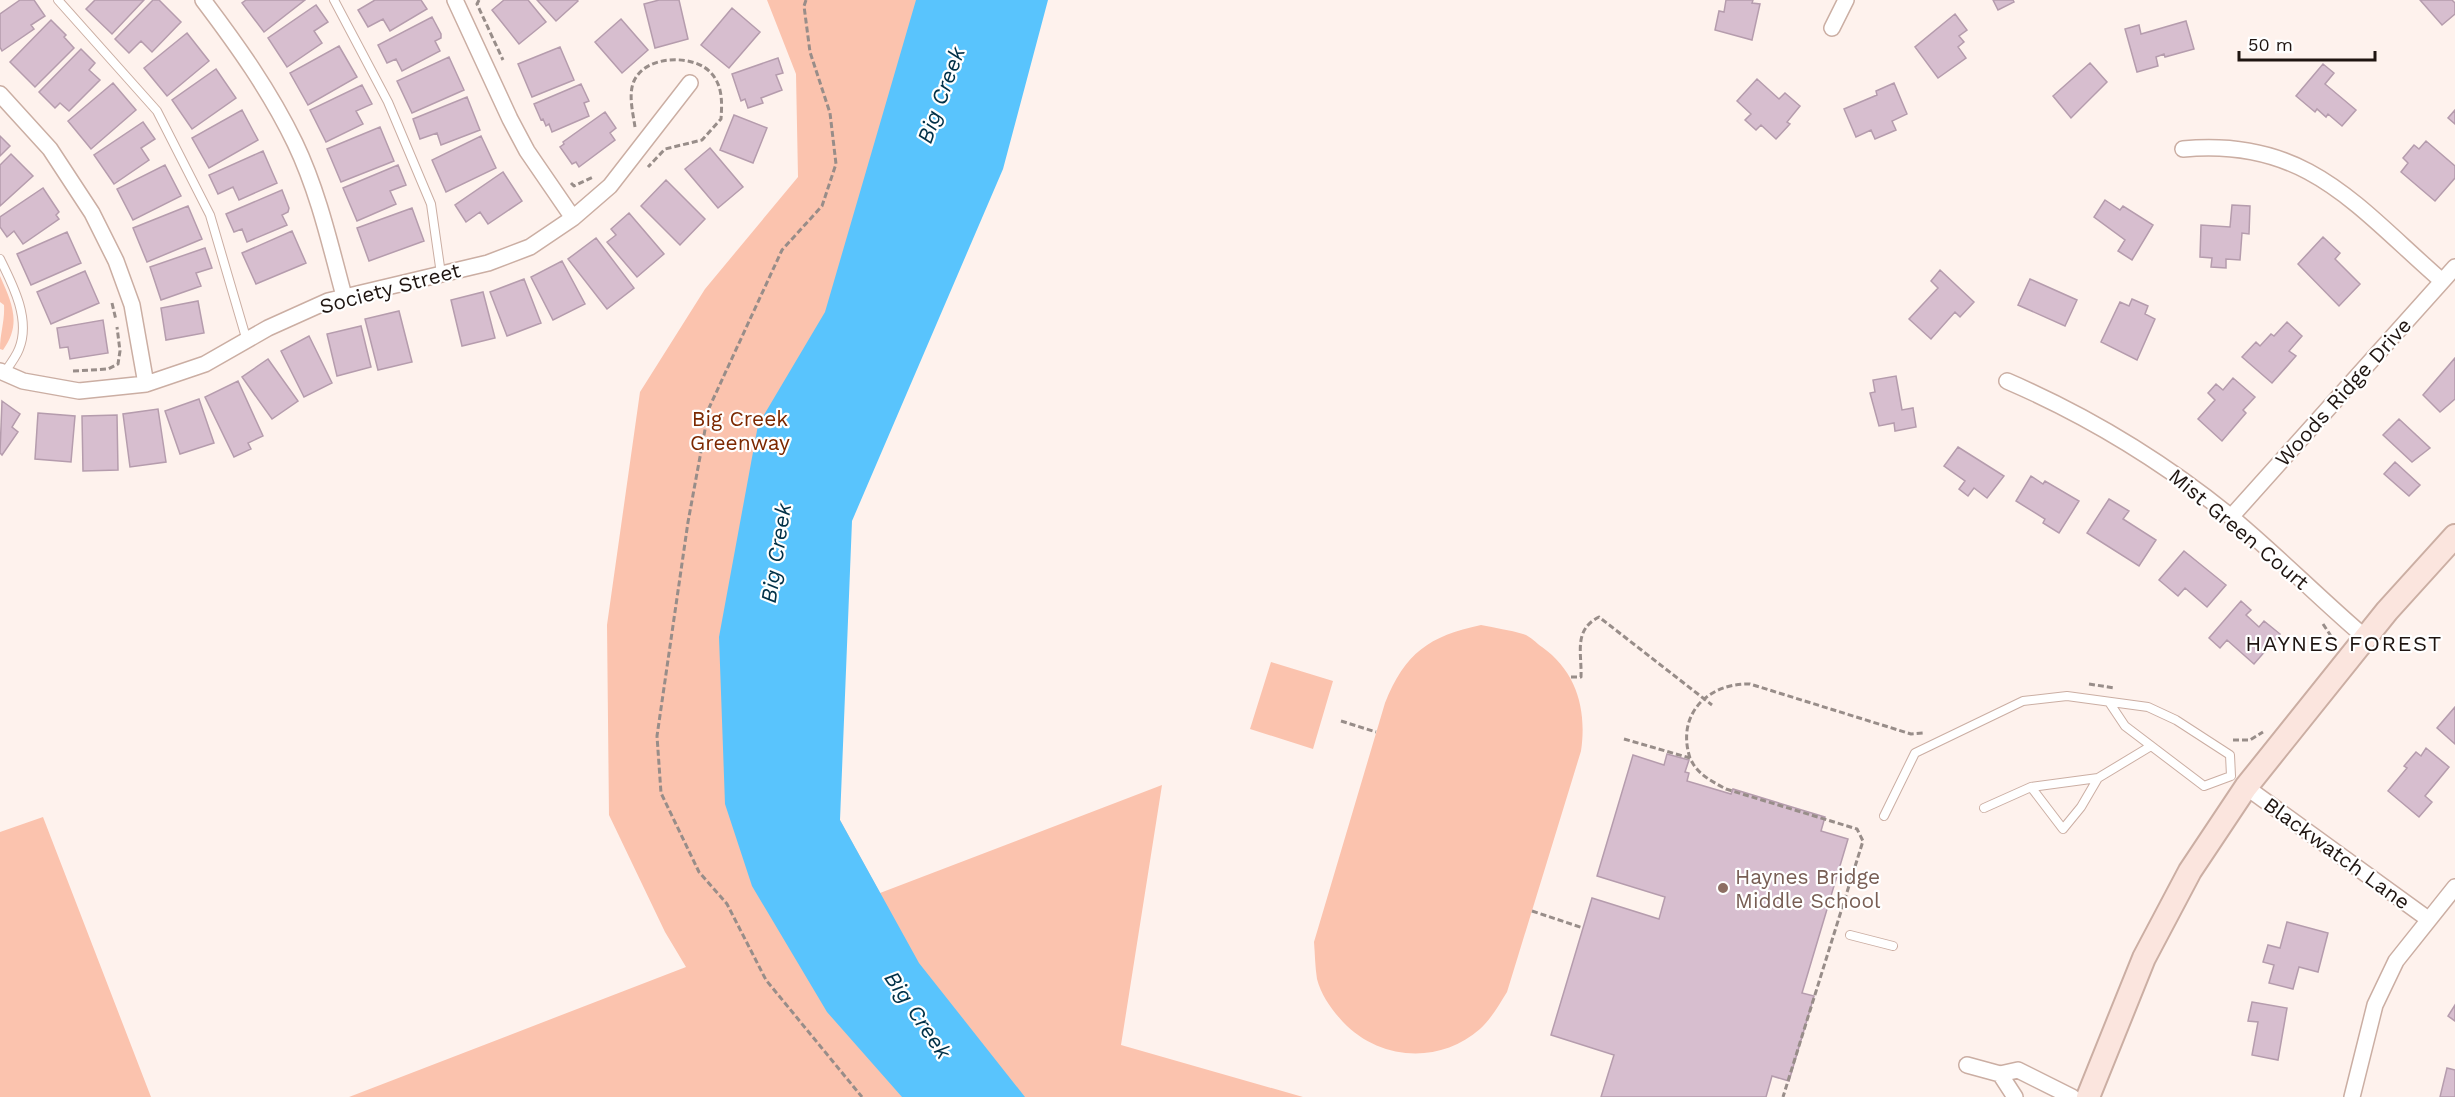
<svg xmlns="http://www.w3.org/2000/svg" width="2455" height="1097" font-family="'Work Sans',sans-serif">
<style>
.green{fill:#fbc3ae}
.water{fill:#59c4fd}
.building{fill:#d7becf;stroke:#b59cad;stroke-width:1.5}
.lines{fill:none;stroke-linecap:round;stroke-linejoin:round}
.service-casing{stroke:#cbaea3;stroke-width:10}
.minor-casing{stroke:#cbaea3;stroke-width:18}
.secondary-casing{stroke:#cbaea3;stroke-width:26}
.path{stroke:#988d89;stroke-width:3;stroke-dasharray:6 3;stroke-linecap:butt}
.service{stroke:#fff;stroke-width:8}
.minor{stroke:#fff;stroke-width:15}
.secondary{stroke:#fbe5de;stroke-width:22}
.education-dot{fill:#8d6e63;stroke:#fff;stroke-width:2}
.labels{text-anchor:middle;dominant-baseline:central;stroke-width:4.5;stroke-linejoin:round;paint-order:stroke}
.street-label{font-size:21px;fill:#1f1511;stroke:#fff}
.park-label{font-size:21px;fill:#7c2800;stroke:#fff}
.education-label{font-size:21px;fill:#785e54;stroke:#fff;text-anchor:start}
.water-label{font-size:22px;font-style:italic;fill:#003148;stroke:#fff}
.neighbourhood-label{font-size:22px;letter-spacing:1.5px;fill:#1f1511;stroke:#fff}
</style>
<rect width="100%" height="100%" fill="#fef2ed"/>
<path class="green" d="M767 0H957L759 654 840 820 880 893 1162 785 1121 1045 1303 1097H349L686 967 665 932 609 815 607 625 640 392 705 289 798 177 796 74Z
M0 276C12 303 22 324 3 350L0 349C0 333 5 321 4 305L0 302Z
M1481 625C1495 628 1510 630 1523 634 1530 636 1536 643 1542 647 1577 672 1587 710 1581 751L1507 992C1499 1005 1491 1019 1480 1029 1439 1065 1379 1060 1343 1022 1332 1010 1321 995 1317 979 1315 967 1315 954 1314 942L1385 703C1405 653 1429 636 1481 625Z
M1271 662 1333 681 1313 749 1250 729Z
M43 817 151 1097H0V832Z"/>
<path class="water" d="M916 0H1048L1003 169 852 521 840 820 919 963 1025 1097H902L827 1012 752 886 725 804 719 637 758 425 825 312Z"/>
<path class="building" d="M20 0H34L45 16 31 25 34 29 2 51 0 47V14Z
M95 0H144L112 34 86 9Z
M153 0H159L181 22 152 52 141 41 129 53 115 39Z
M246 0H305L264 32 242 3Z
M375 0H421L427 9 390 31 383 19 368 27 358 10Z
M504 0H528L546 22 519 44 492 10Z
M537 0H577L578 1 556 21Z
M659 0H679L688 39 655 48 644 4Z
M1726 0H1753L1752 3 1760 4 1752 40 1715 30 1719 11 1724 12Z
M1993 0H2013L2014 2 1998 10Z
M2420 0H2452L2455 3V14L2442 25Z
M316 5 328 22 314 31 322 43 287 67 268 38Z
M732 8 760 32 729 68 701 45Z
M1955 14 1967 30 1959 36 1964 42 1958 47 1966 58 1938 78 1915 47Z
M432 17 441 34V38L435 41 440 51 402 71 396 59 387 63 378 45Z
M621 19 648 50 622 73 595 42Z
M51 20 66 35 64 37 74 48 35 87 10 62Z
M2186 21 2194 49 2165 57 2164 54 2156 57 2158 66 2137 72 2125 29 2139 25 2141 34Z
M187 33 209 61 167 96 144 68Z
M339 46 357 77 308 105 290 73Z
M560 47 574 80 532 97 518 64Z
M81 49 95 63 89 70 100 80 69 111 60 103 55 108 39 92Z
M449 57 464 90 412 113 397 81Z
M778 58 783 73 776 75 782 90 761 98 763 103 748 108 745 99 741 101 732 74Z
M2090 63 2107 82 2071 118 2053 96Z
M2323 64 2334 73 2325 84 2356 110 2342 126 2328 114 2326 117 2317 109 2315 112 2296 96Z
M216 69 236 98 192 129 172 100Z
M1757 79 1779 99 1785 93 1800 106 1787 122 1790 124 1776 139 1761 125 1756 130 1745 120 1751 114 1737 101Z
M113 83 136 110 91 149 68 121Z
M1894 83 1907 114 1892 121 1896 130 1875 139 1871 130 1856 137 1844 109 1877 95 1876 91Z
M581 84 589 101 584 103 589 116 552 132 549 124 546 126 543 119 541 120 534 104Z
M362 85 372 104 356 111 363 124 326 142 310 110Z
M467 97 480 130 441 145 437 133 420 139 413 119Z
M242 110 258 140 209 168 192 138Z
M2455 110V124L2448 118Z
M605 112 616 128 610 133 615 140 579 167 576 162 572 164 560 147 564 144 563 142Z
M734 115 767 128 753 163 720 150Z
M143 122 155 139 141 148 149 160 114 184 94 155Z
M380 127 394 161 341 182 327 149Z
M0 136 10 146 0 156Z
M481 136 496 168 446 192 432 160Z
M2426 141 2455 166V178L2435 201 2401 172 2408 163 2403 158 2414 145 2419 149Z
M710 148 743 187 718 208 685 169Z
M263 151 277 183 239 200 233 187 218 194 209 175Z
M11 154 33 176 0 206V165Z
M165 165 181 196 133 220 117 189Z
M398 165 406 185 390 191 396 204 357 221 343 188Z
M503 172 522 201 488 224 480 212 466 222 455 205Z
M666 180 705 219 680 245 641 206Z
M43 188 59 212 56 215 59 219 23 244 14 231 7 237 0 227V217Z
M282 190 289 208 288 212 282 215 287 225 247 242 242 229 234 232 226 214Z
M2105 200 2120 210 2123 206 2153 225 2132 260 2118 251 2125 240 2094 217Z
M2232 205 2250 206 2249 234 2242 233 2240 260 2226 259V268L2211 267 2212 258 2200 257 2201 225 2230 227Z
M188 206 202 239 147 262 133 228Z
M412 208 424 241 369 261 357 228Z
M629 213 664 254 637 277 607 242 616 235 611 229Z
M292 231 306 263 256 284 242 253Z
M67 232 81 263 31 285 17 254Z
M2323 237 2340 253 2335 259 2360 284 2339 306 2298 264Z
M596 238 634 288 607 309 568 259Z
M205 248 212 268 196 273 201 286 161 300 150 267Z
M562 261 585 304 553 320 531 277Z
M1940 270 1974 302 1960 317 1955 312 1931 339 1909 319 1938 288 1931 281Z
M85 271 99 303 51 324 37 292Z
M524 279 541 323 507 336 490 292Z
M2030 279 2077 300 2065 326 2018 305Z
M483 292 495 338 462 346 451 300Z
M2132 299 2148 306 2145 314 2155 319 2137 360 2101 342 2120 302 2129 306Z
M198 301 204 333 166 340 161 308Z
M399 311 412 362 378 370 365 319Z
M103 320 108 353 70 359 68 347 60 348 57 328Z
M2287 322 2302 336 2289 351 2296 356 2272 383 2242 357 2256 342 2260 346 2271 334 2274 336Z
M361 326 371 367 337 376 327 334Z
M309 336 332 383 304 397 281 351Z
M2455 358V399L2440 412 2423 395Z
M268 359 298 401 272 419 242 377Z
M1896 376 1902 410 1913 408 1916 427 1895 431 1894 423 1879 426 1870 393 1875 392 1873 380Z
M2233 378 2255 397 2243 410 2246 413 2222 441 2198 419 2215 400 2208 393 2216 384 2223 390Z
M238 381 263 436 248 443 251 449 234 457 205 397Z
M199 399 214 443 180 454 165 411Z
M2 401 20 414 12 427 18 432 2 455 0 453Z
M158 409 166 462 130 467 123 414Z
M38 413 75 416 71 462 35 459Z
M117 415 118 470 83 471 82 416Z
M2399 419 2430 448 2412 462 2383 435Z
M1958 447 2004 476 1987 498 1974 488 1968 496 1959 489 1965 481 1944 466Z
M2395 462 2420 485 2409 496 2384 474Z
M2031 476 2043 484 2045 481 2079 501 2059 533 2043 523 2045 519 2016 501Z
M2109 499 2129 511 2123 519 2156 540 2139 566 2087 533Z
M2184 551 2226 585 2207 607 2185 588 2178 596 2159 580Z
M2241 601 2251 610 2246 615 2259 627 2264 621 2280 634 2254 664 2227 640 2220 648 2209 638Z
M2455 707V744L2437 728Z
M2426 748 2449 767 2425 796 2432 802 2419 817 2388 791 2407 768 2404 766 2416 752 2421 756Z
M1667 754 1689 760 1685 772 1689 773 1687 781 1731 794 1733 789 1825 817 1821 831 1848 839 1802 993 1814 996 1789 1081 1772 1076 1766 1097H1601L1614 1055 1551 1035 1592 898 1659 919 1665 897 1597 876 1633 755 1664 765Z
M2287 922 2328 933 2318 972 2299 967 2293 989 2269 983 2274 965 2263 962 2268 945 2280 948Z
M2252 1002 2287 1008 2278 1060 2252 1055 2258 1022 2248 1021Z
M2455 1005V1021L2448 1016Z
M2447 1068 2455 1070V1097H2440Z"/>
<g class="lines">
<defs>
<path id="service" d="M58 0 157 111 210 215 247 341
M334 0 388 102 431 204 441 274
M0 259C13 285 31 320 19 349 16 357 9 366 4 373
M2109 702 2125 726 2204 786 2231 776
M2031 787 2063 829 2081 807 2098 778
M1984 808 2031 787 2098 778 2151 746
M1884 816 1915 753 2023 701 2067 696 2148 707 2176 720 2230 755 2231 776
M1850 935 1893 946"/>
<path id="minor" d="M203 0C237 45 270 91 295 143 318 191 330 244 344 296
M455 0 510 119 527 151 573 218
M1832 28 1846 0
M0 94 50 149 92 213 116 261 132 305 146 384
M2183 149C2307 137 2357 207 2442 281
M0 371 23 381 79 391 146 384 205 364 268 328 328 301 488 263 530 247 573 218 610 186 690 83
M2007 381C2088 416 2162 461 2230 516 2277 555 2320 599 2367 639
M2231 517 2455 267
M2246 787 2428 919
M1967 1065 2000 1074 2018 1070 2072 1097
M2000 1074 2015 1097
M2352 1097 2375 1005 2396 961 2455 887"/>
<path id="secondary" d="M2088 1097 2144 958 2190 871 2246 787 2387 611 2455 536"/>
</defs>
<use href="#service" class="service-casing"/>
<use href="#minor" class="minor-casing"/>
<use href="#secondary" class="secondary-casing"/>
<path class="path" d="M479 0 477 4 503 60
M806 0 804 6 810 52 830 113 836 164 822 206 782 250 709 408 688 522 657 736 661 793 699 872 727 904 766 980 862 1097
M635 127C633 113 628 94 634 81 646 54 696 54 712 74 723 87 722 104 721 119L702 140 665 149 648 167
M571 183 574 186 593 177
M112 303 116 320
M73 371 108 369 118 364 120 351 117 327
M2323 624 2333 639 2332 647
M1571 677H1581C1582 653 1573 630 1599 617L1712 705
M2089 684 2115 688
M1341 721 1376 732
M1624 739 1690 758C1697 774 1711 781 1726 789L1857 829 1863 841 1783 1097
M2233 740H2250L2263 732
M1690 758C1676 715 1707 683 1750 684L1911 734 1924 733
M1532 911 1583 928"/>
<use href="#service" class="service"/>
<use href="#minor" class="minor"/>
<use href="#secondary" class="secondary"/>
</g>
<circle class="education-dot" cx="1723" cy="888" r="6"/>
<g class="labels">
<g class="street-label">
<text transform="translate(390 288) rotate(-15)">Society Street</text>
<text transform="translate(2343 392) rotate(-48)">Woods Ridge Drive</text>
<text transform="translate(2239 529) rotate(40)">Mist Green Court</text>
<text transform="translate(2337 853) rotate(36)">Blackwatch Lane</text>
</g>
<g class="park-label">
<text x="740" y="418">Big Creek<tspan x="740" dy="24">Greenway</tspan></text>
</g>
<g class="education-label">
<text x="1735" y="876">Haynes Bridge<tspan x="1735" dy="24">Middle School</tspan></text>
</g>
<g class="water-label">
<text transform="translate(941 95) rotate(-70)">Big Creek</text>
<text transform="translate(776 553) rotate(-81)">Big Creek</text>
<text transform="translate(918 1015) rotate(56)">Big Creek</text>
</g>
<g class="neighbourhood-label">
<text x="2344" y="643">HAYNES FOREST</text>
</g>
</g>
<path d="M2239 51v9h136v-9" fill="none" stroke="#1f1511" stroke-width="3"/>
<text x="2248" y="51" font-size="18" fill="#1f1511" stroke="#ffffff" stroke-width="4.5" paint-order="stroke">50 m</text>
</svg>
